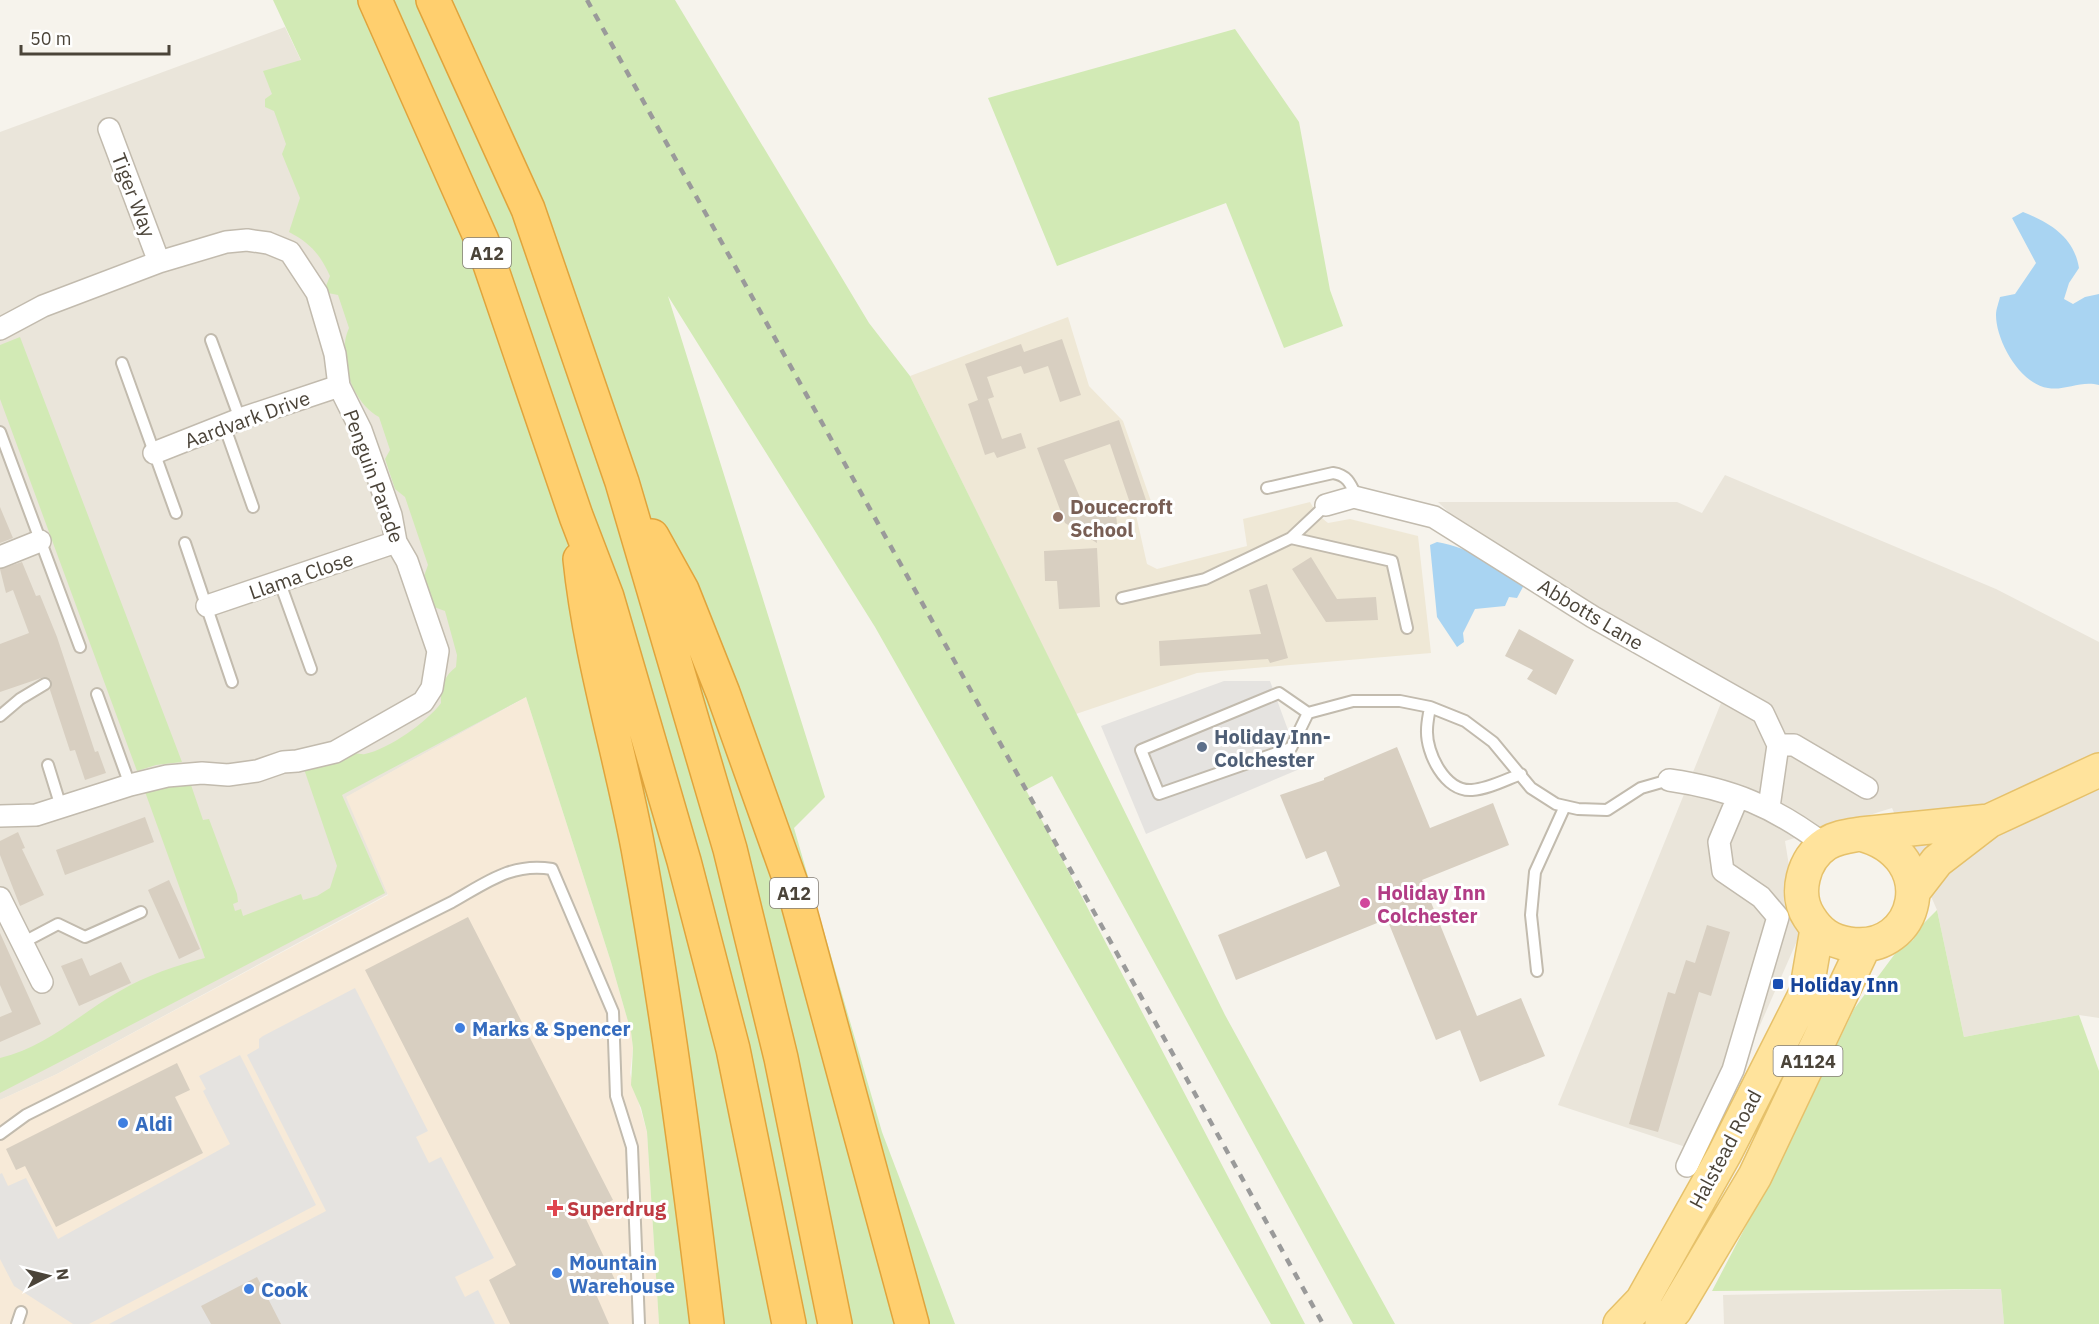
<svg xmlns="http://www.w3.org/2000/svg" width="2099" height="1324" font-family="'IBM Plex Sans',sans-serif">
<style>
.residential{fill:#eae5da}
.commercial{fill:#f7ead8}
.education{fill:#efe8d6}
.green{fill:#d2eab5}
.parking{fill:#e5e3e0}
.water{fill:#a9d4f2}
.building{fill:#d8cfc1}
.lines{fill:none;stroke-linecap:round;stroke-linejoin:round}
.lane-casing{stroke:#c2bbae;stroke-width:14}
.street-casing{stroke:#c2bbae;stroke-width:24}
.primary-casing{stroke:#e6c16a;stroke-width:36}
.highway-casing{stroke:#e0a43c;stroke-width:36}
.lane{stroke:#fff;stroke-width:10}
.street{stroke:#fff;stroke-width:21}
.primary{stroke:#ffe39c;stroke-width:33}
.highway{stroke:#ffcf6e;stroke-width:33}
.rail{stroke:#9a9a9a;stroke-width:4.5;stroke-dasharray:8 8;stroke-linecap:butt}
.education-dot{fill:#8d6e63;stroke:#fff;stroke-width:2}
.service-dot{fill:#5c6f8a;stroke:#fff;stroke-width:2}
.hotel-dot{fill:#d1479c;stroke:#fff;stroke-width:2}
.transit-dot{fill:#1a4fb4;stroke:#fff;stroke-width:2}
.shop-dot{fill:#3f7fe0;stroke:#fff;stroke-width:2}
.health-dot{fill:#e0444e;stroke:#fff;stroke-width:2}
.labels{text-anchor:middle;dominant-baseline:central;stroke-width:6;stroke-linejoin:round;paint-order:stroke}
.shield{fill:#fff;stroke:#817c74;stroke-width:1.5}
.shield-label{font-size:18px;font-weight:bold;fill:#4b4439}
.street-label{font-size:20px;fill:#4b4439;stroke:#fff}
.education-label{font-size:20px;font-weight:bold;fill:#785e54;stroke:#fff;text-anchor:start}
.service-label{font-size:20px;font-weight:bold;fill:#4e5e75;stroke:#fff;text-anchor:start}
.hotel-label{font-size:20px;font-weight:bold;fill:#b23c85;stroke:#fff;text-anchor:start}
.transit-label{font-size:20px;font-weight:bold;fill:#164399;stroke:#fff;text-anchor:start}
.shop-label{font-size:20px;font-weight:bold;fill:#366cbe;stroke:#fff;text-anchor:start}
.health-label{font-size:20px;font-weight:bold;fill:#be3a42;stroke:#fff;text-anchor:start}
</style>
<rect width="100%" height="100%" fill="#f6f3ec"/>
<path class="residential" d="M285 27 326 113 403 322 526 697 347 797 388 894 57 1074 0 1100V132Z
M1725 475 1996 589 2099 642V1018L2079 1015 1964 1037 1937 910 1892 808 1785 841 1800 934 1704 1153 1558 1105 1721 703 1529 589 1438 502H1677L1702 513Z
M2001 1289 2004 1324H1724L1723 1295Z"/>
<path class="commercial" d="M526 697 611 962 631 1032 633 1048 630 1073 647 1132 659 1324H0V1100L57 1074 388 895 346 797Z"/>
<path class="education" d="M1068 317 1089 386 1123 421 1153 507 1136 515 1147 564 1157 569 1247 546 1243 519 1310 502 1317 514 1328 523 1350 519 1418 536 1431 653 1197 673 1076 714 910 376Z"/>
<path class="green" d="M273 0H675L869 323 910 376 1225 1015 1395 1324H1353L1052 776 1026 790 1305 1324H1271L875 627 668 296 825 797 794 828 882 1132 955 1324H659L647 1132 641 1108 631 1085 633 1048 631 1032 611 962 526 697 342 795 385 893 0 1093V1058C47 1047 79 1014 120 991 147 975 175 966 205 958L144 789 190 782 203 820 209 819 237 894 238 902 233 904 235 911 241 909 243 916 301 894 303 900 317 896 330 888 337 866 304 769C322 768 334 759 351 754 356 752 361 755 365 754 389 749 427 722 441 703 440 688 444 676 456 667L457 655 445 611 434 607 424 576 428 565 405 497 395 489 385 459 390 450 379 417C352 403 336 355 349 328L338 295 328 293 326 286 330 276C320 254 310 243 289 232L300 198 282 154 286 144 274 111 265 107V99L272 94 263 71 301 60Z
M1235 29 1299 122 1330 290 1343 326 1284 348 1226 203 1057 266 988 98Z
M20 337 182 762 156 765 137 771 0 399V345Z
M1937 910 1964 1037 2079 1015 2099 1071V1324H2004L2001 1289 1712 1291 1796 1130 1854 1009 1897 951 1913 940 1921 926Z"/>
<path class="parking" d="M1224 681H1270L1302 768 1146 834 1101 726Z
M355 988 428 1131 416 1137 429 1163 441 1157 494 1258 455 1277 465 1297 478 1290 495 1324H109L326 1211 247 1055 259 1048V1039L263 1036Z
M240 1055 316 1205 89 1324H73L14 1286 0 1259V1174L2 1173 8 1186 26 1178 58 1239 230 1144 203 1091 206 1089 199 1076Z"/>
<path class="water" d="M2023 212C2050 223 2074 237 2079 268L2069 283 2064 299 2073 304 2085 297 2099 294V385C2081 380 2065 391 2048 388 2020 384 1996 341 1996 315 1996 309 1999 302 2000 297L2015 294 2036 263 2012 218Z
M1437 542C1471 548 1496 566 1524 585L1517 598 1509 597 1505 606 1475 609 1463 633 1464 642 1457 647 1437 617 1430 545Z"/>
<path class="building" d="M1062 339 1081 395 1060 402 1048 366 1024 374 1021 366 987 377 994 397 988 399 1002 439 1021 433 1026 448 997 458 994 452 985 455 968 404 978 400 965 364 1021 344 1024 352Z
M1119 420 1147 503 1132 509 1110 444 1064 460 1084 507 1115 503 1117 524 1096 528 1097 543 1065 523 1037 448Z
M0 507 13 538 0 543Z
M1097 548 1100 607 1059 609 1057 581H1045L1044 551Z
M1311 557 1337 599 1376 597 1378 620 1326 622 1292 569Z
M22 562 36 596 40 595 57 637 95 752 98 751 106 773 85 780 75 750 70 751 50 690 51 680 44 677 0 692V644L29 633 13 590 6 593 0 569Z
M1267 584 1288 658 1270 663 1268 659 1160 666 1159 641 1261 634 1249 590Z
M1519 629 1574 660 1556 695 1527 679 1533 670 1505 656Z
M1397 747 1430 828 1493 803 1509 845 1422 880 1477 1016 1521 998 1545 1056 1480 1082 1460 1030 1436 1040 1387 919 1236 980 1218 935 1340 886 1326 851 1306 859 1280 795 1324 780V778Z
M145 817 154 842 65 875 56 850Z
M18 832 25 848 22 849 44 895 20 906 0 855V841Z
M169 880 200 949 179 959 148 890Z
M468 917 613 1200 584 1215 616 1282 595 1292 609 1324H510L489 1280 516 1265 365 970Z
M1707 925 1730 932 1711 996 1699 992 1658 1132 1629 1124 1668 992 1675 994 1686 960 1695 963Z
M0 933 41 1024 0 1042V1017L12 1012 0 985Z
M82 958 90 976 121 962 131 983 79 1006 61 966Z
M177 1063 190 1090 175 1097 203 1153 56 1227 25 1166 16 1170 6 1149Z
M257 1277 281 1324H211L201 1306Z"/>
<g class="lines">
<defs>
<path id="lane" d="M211 340 240 419
M122 363 176 513
M224 425 253 507
M0 432 80 647
M1267 488 1333 473C1348 475 1351 485 1357 498
M1291 538 1326 505
M185 543 232 682
M280 583 311 669
M1122 598 1205 579 1291 538 1392 561 1407 628
M97 694 130 785
M1430 707C1429 714 1427 722 1427 730 1426 753 1445 792 1472 790 1488 789 1505 780 1521 774
M1308 713 1279 693 1141 750 1159 794 1291 748 1308 713 1353 701H1400L1430 707 1465 721 1493 742 1531 788 1556 804 1578 809 1607 810 1641 788 1669 780
M0 716 20 699 45 684
M48 765 61 807
M22 943 58 924 85 937 141 912
M1537 971 1531 915 1535 872 1565 806
M0 1134 26 1115 452 902C486 883 512 862 552 869L613 1012 616 1096 632 1147 639 1324
M17 1324 21 1312"/>
<path id="street" d="M109 129 159 262
M0 329 43 306 159 262 226 242 247 240 268 243 290 252 317 293 335 354 339 386 361 430 391 515 396 542 407 561 438 651 432 688 423 702 335 752 297 761 283 762 257 771 228 775 202 773 167 776 130 785 36 815 0 816
M154 453 240 419 339 386
M1326 505 1354 497 1434 517 1593 617 1763 713 1778 745 1769 807
M0 557 40 541
M207 606 396 542
M1778 745H1794L1867 788
M1669 780C1732 789 1775 807 1825 845
M0 898 42 982
M1687 1166 1733 1070 1778 917 1761 897 1723 871 1719 842 1738 797"/>
<path id="primary" d="M1861 834C1943 856 1919 955 1849 944 1830 941 1819 933 1809 917 1794 894 1803 859 1826 844 1837 837 1849 836 1861 834L1989 821
M1913 892 1937 861 1989 821 2099 770
M1620 1324 1642 1301 1724 1155 1806 993 1817 929
M1662 1324 1675 1310 1755 1176 1864 946"/>
<path id="highway" d="M375 0 482 241 576 516 607 597 684 861 733 1049 789 1324
M433 0 528 209 622 482 730 849 781 1058 835 1324
M652 536 682 590 723 693 797 900 912 1324
M580 559C590 657 620 752 638 848 667 1006 688 1165 707 1324"/>
</defs>
<use href="#lane" class="lane-casing"/>
<use href="#street" class="street-casing"/>
<use href="#primary" class="primary-casing"/>
<use href="#highway" class="highway-casing"/>
<use href="#lane" class="lane"/>
<use href="#street" class="street"/>
<use href="#primary" class="primary"/>
<use href="#highway" class="highway"/>
<path class="rail" d="M587 0 1323 1324"/>
</g>
<circle class="education-dot" cx="1058" cy="517" r="6"/>
<circle class="service-dot" cx="1202" cy="747" r="6"/>
<circle class="hotel-dot" cx="1365" cy="903" r="6"/>
<rect class="transit-dot" x="1772" y="978" width="12" height="12" rx="3"/>
<g class="shop-dot">
<circle cx="460" cy="1028" r="6"/>
<circle cx="123" cy="1123" r="6"/>
<circle cx="557" cy="1273" r="6"/>
<circle cx="249" cy="1289" r="6"/>
</g>
<path class="health-dot" d="M552 1199h6v6h6v6h-6v6h-6v-6h-6v-6h6z"/>
<g class="labels">
<g class="shield">
<rect x="463" y="238" width="48" height="30" rx="4.5"/>
<rect x="770" y="878" width="48" height="30" rx="4.5"/>
<rect x="1773.5" y="1046" width="69" height="30" rx="4.5"/>
</g>
<g class="shield-label">
<text x="487" y="253">A12</text>
<text x="794" y="893">A12</text>
<text x="1808" y="1061">A1124</text>
</g>
<g class="street-label">
<text transform="translate(134 195) rotate(69)">Tiger Way</text>
<text transform="translate(247 419) rotate(-20)">Aardvark Drive</text>
<text transform="translate(374 476) rotate(70)">Penguin Parade</text>
<text transform="translate(301 575) rotate(-19)">Llama Close</text>
<text transform="translate(1591 614) rotate(31)">Abbotts Lane</text>
<text transform="translate(1725 1149) rotate(-62)">Halstead Road</text>
</g>
<g class="education-label">
<text x="1070" y="506">Doucecroft<tspan x="1070" dy="23">School</tspan></text>
</g>
<g class="service-label">
<text x="1214" y="736">Holiday Inn-<tspan x="1214" dy="23">Colchester</tspan></text>
</g>
<g class="hotel-label">
<text x="1377" y="892">Holiday Inn<tspan x="1377" dy="23">Colchester</tspan></text>
</g>
<g class="transit-label">
<text x="1790" y="984">Holiday Inn</text>
</g>
<g class="shop-label">
<text x="472" y="1028">Marks &amp; Spencer</text>
<text x="135" y="1123">Aldi</text>
<text x="569" y="1262">Mountain<tspan x="569" dy="23">Warehouse</tspan></text>
<text x="261" y="1289">Cook</text>
</g>
<g class="health-label">
<text x="567" y="1208">Superdrug</text>
</g>
</g>
<g transform="translate(48 1276) rotate(83)" stroke="#ffffff" stroke-width="4.5" paint-order="stroke">
<path d="M0-4.5L10 22L0 15L-10 22Z" fill="#4b4439"/>
<text y="-9" font-size="16" font-weight="bold" text-anchor="middle" fill="#4b4439">N</text>
</g>
<path d="M21 45v9h148v-9" fill="none" stroke="#4b4439" stroke-width="3"/>
<text x="30" y="45" font-size="18" fill="#4b4439" stroke="#ffffff" stroke-width="4.5" paint-order="stroke">50 m</text>
</svg>
